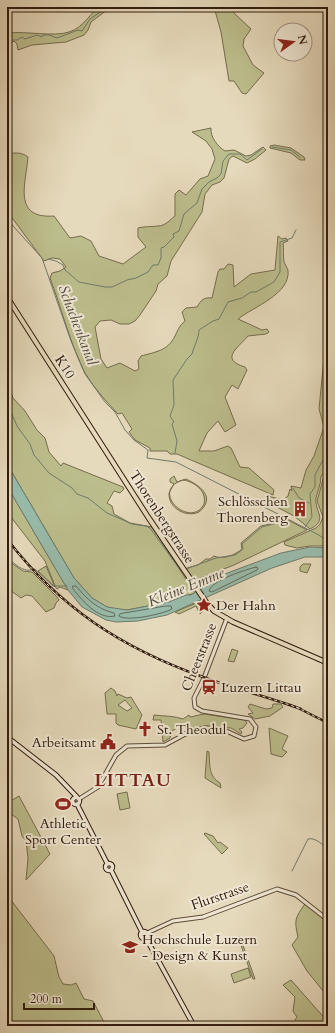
<svg xmlns="http://www.w3.org/2000/svg" width="335" height="1033" font-family="Cardo,serif">
<style>
.green{fill:#bcbd8c;stroke:#766c4e;fill-rule:evenodd}
.water{fill:#98bbaa;stroke:#6f7b6c}
.lines{fill:none;stroke-linecap:round;stroke-linejoin:round}
.shore{stroke:#646b5c;stroke-width:1}
.stream{stroke:#6f7b6c;stroke-width:1}
.tertiary-casing{stroke:#5e4b3a;stroke-width:5}
.secondary-casing{stroke:#311b0f;stroke-width:5.5}
.primary-casing{stroke:#311b0f;stroke-width:6}
.tertiary{stroke:#efe7d3;stroke-width:3}
.secondary{stroke:#efe7d3;stroke-width:3.5}
.primary{stroke:#e6dabc;stroke-width:4}
.rail-casing{stroke:#311b0f;stroke-width:2.5}
.rail{stroke:#efe7d3;stroke-width:1;stroke-dasharray:3;stroke-linecap:butt}
.labels{text-anchor:middle;dominant-baseline:central;stroke-width:4;stroke-linejoin:round;paint-order:stroke}
.street-label{font-size:14px;fill:#311b0f;stroke:#efe7d3}
.poi-label{font-size:14px;fill:#311b0f;stroke:#efe7d3;text-anchor:start}
.water-label{font-size:15px;font-style:italic;fill:#504b3e;stroke:#efe7d3}
.district-label{font-size:18px;font-weight:bold;letter-spacing:1px;fill:#7a1f14;stroke:#efe7d3}
</style>
<rect width="100%" height="100%" fill="#e6dabc"/>
<filter id="stains"><feTurbulence type="fractalNoise" baseFrequency=".005" numOctaves="4"/><feColorMatrix values="0 0 0 0 .2 0 0 0 0 .09 0 0 0 0 .02 0 0 0 .5 -.17"/></filter>
<radialGradient id="worn" r=".72"><stop offset=".6" stop-color="#630" stop-opacity="0"/><stop offset="1" stop-color="#630" stop-opacity=".3"/></radialGradient>
<path class="green" d="M100 7H111L91 22 88 30 84 35 66 42 32 45 18 50 17 44 14 41 7 47V33C26 31 54 37 69 32 85 27 90 12 100 7Z
M214 7H231L234 13 251 29 244 39 243 46 253 65 264 73 246 94 242 93 234 81H229L221 32Z
M211 128C210 137 218 147 225 151L234 150 246 156 251 155 263 147 266 150 255 159 247 163 233 156 229 159 224 178 220 182 212 185 205 194 202 212 171 261 167 276 158 284 156 291 140 315 135 321 129 324H120L111 320 100 321 95 327 101 359 107 368 120 363 135 371 139 369 138 361 141 356C155 352 168 351 175 336 178 330 179 326 185 321L182 312 186 308 197 307C201 300 204 297 212 298L218 272 220 269H224L228 264 233 265 234 287 251 274 275 270 278 236 282 239 286 238 288 241 283 243C284 249 283 256 284 262 285 265 287 267 288 270 291 294 253 307 238 319L262 330 267 329 269 332 266 334 248 336C238 348 219 359 245 367L247 370 238 389 232 385 225 397 236 425 225 432 218 421 207 433 199 451H214L228 446 231 448 240 467 249 468 274 490 273 495 177 454H170L167 451H150V448L135 440 129 432 132 429 122 413 118 414C105 400 91 385 82 367 69 339 61 307 50 278L52 273 60 271 66 267 60 259 52 258 44 261 7 211V155C13 152 22 152 28 157 26 183 12 219 54 216L70 238 81 236 91 241 99 256 123 264 146 247 138 237V228C147 226 151 227 158 226 165 226 170 220 175 216V194L179 190 186 195 200 179 208 176 215 159 212 149 206 141 192 132Z
M274 145 291 148 304 157 305 160H300L291 153 270 148V146Z
M328 317V469L321 476C321 485 318 489 316 498 314 511 329 520 310 529L294 516 275 506 268 496 283 500 288 496 290 489 292 491 291 486 301 488 306 470 314 456 324 427 319 409 325 348V324ZM298 503 301 504 305 510 301 514 294 508Z
M7 380 13 398 25 411 37 430 45 438 49 452 61 466 63 463 123 487 124 489 120 493 114 491 107 503 112 506 114 514 130 523 152 527 195 593 169 602 127 610H117L107 607 92 598 74 578 7 464Z
M174 476 177 482 186 479C199 485 217 497 199 512 186 518 168 508 169 493L174 484 170 482V479ZM183 480C195 482 207 491 204 504 191 530 148 491 183 480Z
M324 476H328V546H310L297 548 285 545 284 542 316 528 320 524 323 517 317 501Z
M7 486 68 590 60 587 57 589 56 588 45 561 7 512Z
M288 520 307 530 234 565 193 581 186 570 187 568 198 565 206 559H210L214 556C223 560 235 555 242 549L241 543 261 526Z
M7 560 23 571 32 572 57 597 59 600 56 603 54 608 46 612 32 596 26 595 21 598 7 588Z
M303 564H311L307 573 300 571V567Z
M46 566 55 587 38 571Z
M201 601 205 608 200 614 196 606 179 614 175 612Z
M232 649 238 651 234 662 228 661Z
M111 688 115 691 117 696 118 694 127 698 131 697 142 715 136 729 118 725 116 723V714H107L105 693ZM125 700 132 708 127 711 118 705Z
M250 704 266 709 272 708 273 704H281L283 707 270 716 255 719 248 714 253 713 248 707Z
M204 714 245 720 247 723 243 728 239 729 242 732 241 734 231 728 203 726 197 728 182 725 172 731 170 738 163 742 161 720H153L154 715C163 716 175 716 183 719L189 715 190 717Z
M269 728 288 736 282 749 287 752 282 757 271 754Z
M207 751 209 752C210 764 208 776 220 783L221 788 205 778Z
M127 792 130 808 120 810 117 794Z
M19 796 50 854 26 880 28 858 26 841 22 836 18 819 7 811V803Z
M205 833 213 836 218 843 220 842 228 848 222 854 204 834Z
M7 895 54 956 59 977 63 984 71 985 76 983 84 999 93 1001 105 1024 103 1026H7Z
M305 904 328 920V997L307 971 292 945 298 937C294 920 295 918 305 904Z
M238 937H240L255 979H253Z
M248 968 251 977 234 983 231 974Z
M291 980 328 1022V1026H298L295 1020 297 1017 293 1011 295 997 283 985Z"/>
<path class="water" d="M7 464 74 578 92 598 107 607 127 610 169 602 186 595H191L222 575 281 553 310 547 328 548V557H305L272 568 167 615 138 621 116 622 106 620 82 607 68 590 7 486Z"/>
<g class="lines">
<path class="shore" d="M256 567 258 568 257 570 212 592 209 591C212 580 245 570 256 567Z
M73 586H76C87 599 97 609 114 613L115 616C98 620 82 600 73 589Z
M166 606H171L172 609C163 614 127 622 119 616L120 614Z"/>
<path class="stream" d="M7 40H17L22 37 25 39 37 35 42 37 43 35H49L57 38 78 30 82 31 90 19 108 7
M272 147 291 150 300 157
M7 216 13 226 42 258 71 341 85 374 105 402 115 412 125 430 134 440 148 450 147 458 176 462 317 534 328 541
M48 259 56 261 63 265 65 270 79 282 105 287H112L127 280 136 278 148 272 153 265H158L161 258V248L164 247 174 237 173 234 179 231 184 214 197 203 202 189 209 182 217 178 221 174 223 161 229 154H240L247 160 262 149
M7 398 12 404 10 410 17 426 30 444 34 455 49 473 72 488 77 494 88 498 107 513 132 524 146 526 150 528 181 571
M175 453 177 441 172 424 174 422 170 416 174 405 173 380 187 359 192 354C194 346 199 338 199 330L213 321 219 319 228 302 242 298 251 292H256L274 282 280 272V242L292 238 296 230
M293 488 299 498 309 503
M305 527 312 517 310 494 315 487V475L327 452 328 445
M243 549 242 544 262 527 288 520
M7 557C14 563 22 572 31 570
M33 569H35L53 586H67
M186 569 216 558 235 555 242 550
M292 871 308 839C315 837 323 845 328 849"/>
<defs>
<path id="tertiary" d="M79 799 98 787 116 755 127 746 165 745 191 731 207 728 224 730 244 739 254 736 256 727 250 719 202 711 195 707 194 698 204 678 227 618
M147 933 173 921 203 917 277 889 296 895 328 920"/>
<path id="secondary" d="M7 737 56 775 77 797
M72.5 801a3.5 3.5 0 1 1 7 0a3.5 3.5 0 1 1-7 0Z
M77 804 107 863
M105.5 867a3.5 3.5 0 1 1 7 0a3.5 3.5 0 1 1-7 0Z
M111 870 142 932
M140.5 935a3.5 3.5 0 1 1 7 0a3.5 3.5 0 1 1-7 0Z
M146 938 194 1026"/>
<path id="primary" d="M7 297 148 517 206 602 214 611 233 622 328 663"/>
</defs>
<use href="#tertiary" class="tertiary-casing"/>
<use href="#secondary" class="secondary-casing"/>
<use href="#primary" class="primary-casing"/>
<use href="#tertiary" class="tertiary"/>
<use href="#secondary" class="secondary"/>
<use href="#primary" class="primary"/>
<defs>
<path id="rail" d="M7 539C60 608 122 648 203 677 235 689 269 697 301 709
M296 707 328 723"/>
</defs>
<use href="#rail" class="rail-casing"/>
<use href="#rail" class="rail"/>
</g>
<defs>
<symbol id="building-bare" viewBox="-9 -9 18 18"><path d="M-4-6H4V6H1V3H-1V6H-4ZM-2.5-4.3h1.7v1.8h-1.7ZM.8-4.3h1.7v1.8H.8ZM-2.5-1h1.7V.8h-1.7ZM.8-1h1.7V.8H.8Z" fill="#8f2418" stroke="#efe7d3" stroke-width="2.5" paint-order="stroke"/></symbol>
<symbol id="sight-bare" viewBox="-9 -9 18 18"><path d="M0-6L1.8-2.2L6-1.7L2.9 1.2L3.7 5.4L0 3.3L-3.7 5.4L-2.9 1.2L-6-1.7L-1.8-2.2Z" fill="#8f2418" stroke="#efe7d3" stroke-width="2.5" paint-order="stroke"/></symbol>
<symbol id="station-bare" viewBox="-9 -9 18 18"><path d="M-3-6H3Q5-6 5-4V2Q5 4 3 4L4.5 6H3L1.5 4h-3L-3 6H-4.5L-3 4Q-5 4-5 2V-4Q-5-6-3-6ZM-3.5-4v3h7v-3ZM-3.5 1v1.5H-2V1ZM2 1v1.5H3.5V1Z" fill="#8f2418" stroke="#efe7d3" stroke-width="2.5" paint-order="stroke"/></symbol>
<symbol id="church-bare" viewBox="-9 -9 18 18"><path d="M-1.2-6h2.4v3.5h3.3v2.4h-3.3V6h-2.4V-.1h-3.3v-2.4h3.3Z" fill="#8f2418" stroke="#efe7d3" stroke-width="2.5" paint-order="stroke"/></symbol>
<symbol id="civic-bare" viewBox="-9 -9 18 18"><path d="M-.6-6.5H3V-4.5H.6V-3L4-1V1h2V6H-6V1h2V-1L-.6-3ZM-1.2 2.5V6h2.4V2.5Z" fill="#8f2418" stroke="#efe7d3" stroke-width="2.5" paint-order="stroke"/></symbol>
<symbol id="stadium-bare" viewBox="-9 -9 18 18"><path d="M0-5a6.5 5 0 1 0 0 10a6.5 5 0 1 0 0-10ZM-3.5-1.8h7v3.6h-7Z" fill="#8f2418" stroke="#efe7d3" stroke-width="2.5" paint-order="stroke"/></symbol>
<symbol id="university-bare" viewBox="-9 -9 18 18"><path d="M0-5L7-2L0 1L-7-2ZM-4 1L0 2.5L4 1V4Q0 6-4 4Z" fill="#8f2418" stroke="#efe7d3" stroke-width="2.5" paint-order="stroke"/></symbol>
</defs>
<g fill-rule="evenodd">
<use href="#building-bare" x="289" y="498" width="22" height="22"/>
<use href="#sight-bare" x="193" y="594" width="22" height="22"/>
<use href="#station-bare" x="198" y="676" width="22" height="22"/>
<use href="#church-bare" x="134" y="718" width="22" height="22"/>
<use href="#civic-bare" x="97" y="731" width="22" height="22"/>
<use href="#stadium-bare" x="52" y="793" width="22" height="22"/>
<use href="#university-bare" x="119" y="936" width="22" height="22"/>
</g>
<g class="labels">
<g class="street-label">
<text transform="translate(65 367) rotate(57)">K10</text>
<text transform="translate(162 517) rotate(57)">Thorenbergstrasse</text>
<text transform="translate(199 657) rotate(-68)">Cheerstrasse</text>
<text transform="translate(220 896) rotate(-19)">Flurstrasse</text>
</g>
<g class="poi-label">
<text x="288" y="501" text-anchor="end">Schlösschen<tspan x="288" dy="16">Thorenberg</tspan></text>
<text x="216" y="605">Der Hahn</text>
<text x="221" y="687">Luzern Littau</text>
<text x="157" y="729">St. Theodul</text>
<text x="96" y="742" text-anchor="end">Arbeitsamt</text>
<text x="63" y="823" text-anchor="middle">Athletic<tspan x="63" dy="16">Sport Center</tspan></text>
<text x="142" y="939">Hochschule Luzern<tspan x="142" dy="16">- Design &amp; Kunst</tspan></text>
</g>
<g class="water-label">
<text transform="translate(78 325) rotate(69)">Schachenkanal</text>
<text transform="translate(186 587) rotate(-22)">Kleine Emme</text>
</g>
<g class="district-label">
<text x="133" y="780">LITTAU</text>
</g>
</g>
<rect width="335" height="1033" fill="none" stroke="#e6dabc" stroke-width="24"/>
<rect x="8" y="8" width="319" height="1017" fill="none" stroke="#311b0f" stroke-width="2"/>
<rect x="12" y="12" width="311" height="1009" fill="none" stroke="#311b0f"/>
<g transform="translate(293 42) rotate(76)"><circle r="19" fill="#efe7d3" stroke="#a39585"/>
<path d="M0-3L7 15L0 10L-7 15Z" fill="#8f2418"/>
<text y="-6" font-size="11" font-weight="bold" text-anchor="middle" fill="#311b0f">N</text>
</g>
<path d="M24 1003v6h70v-6" fill="none" stroke="#311b0f" stroke-width="2"/>
<text x="30" y="1003" font-size="12" fill="#311b0f" stroke="#efe7d3" stroke-width="3" paint-order="stroke">200 m</text>
<rect width="100%" height="100%" filter="url(#stains)"/>
<rect width="100%" height="100%" fill="url(#worn)"/>
</svg>
